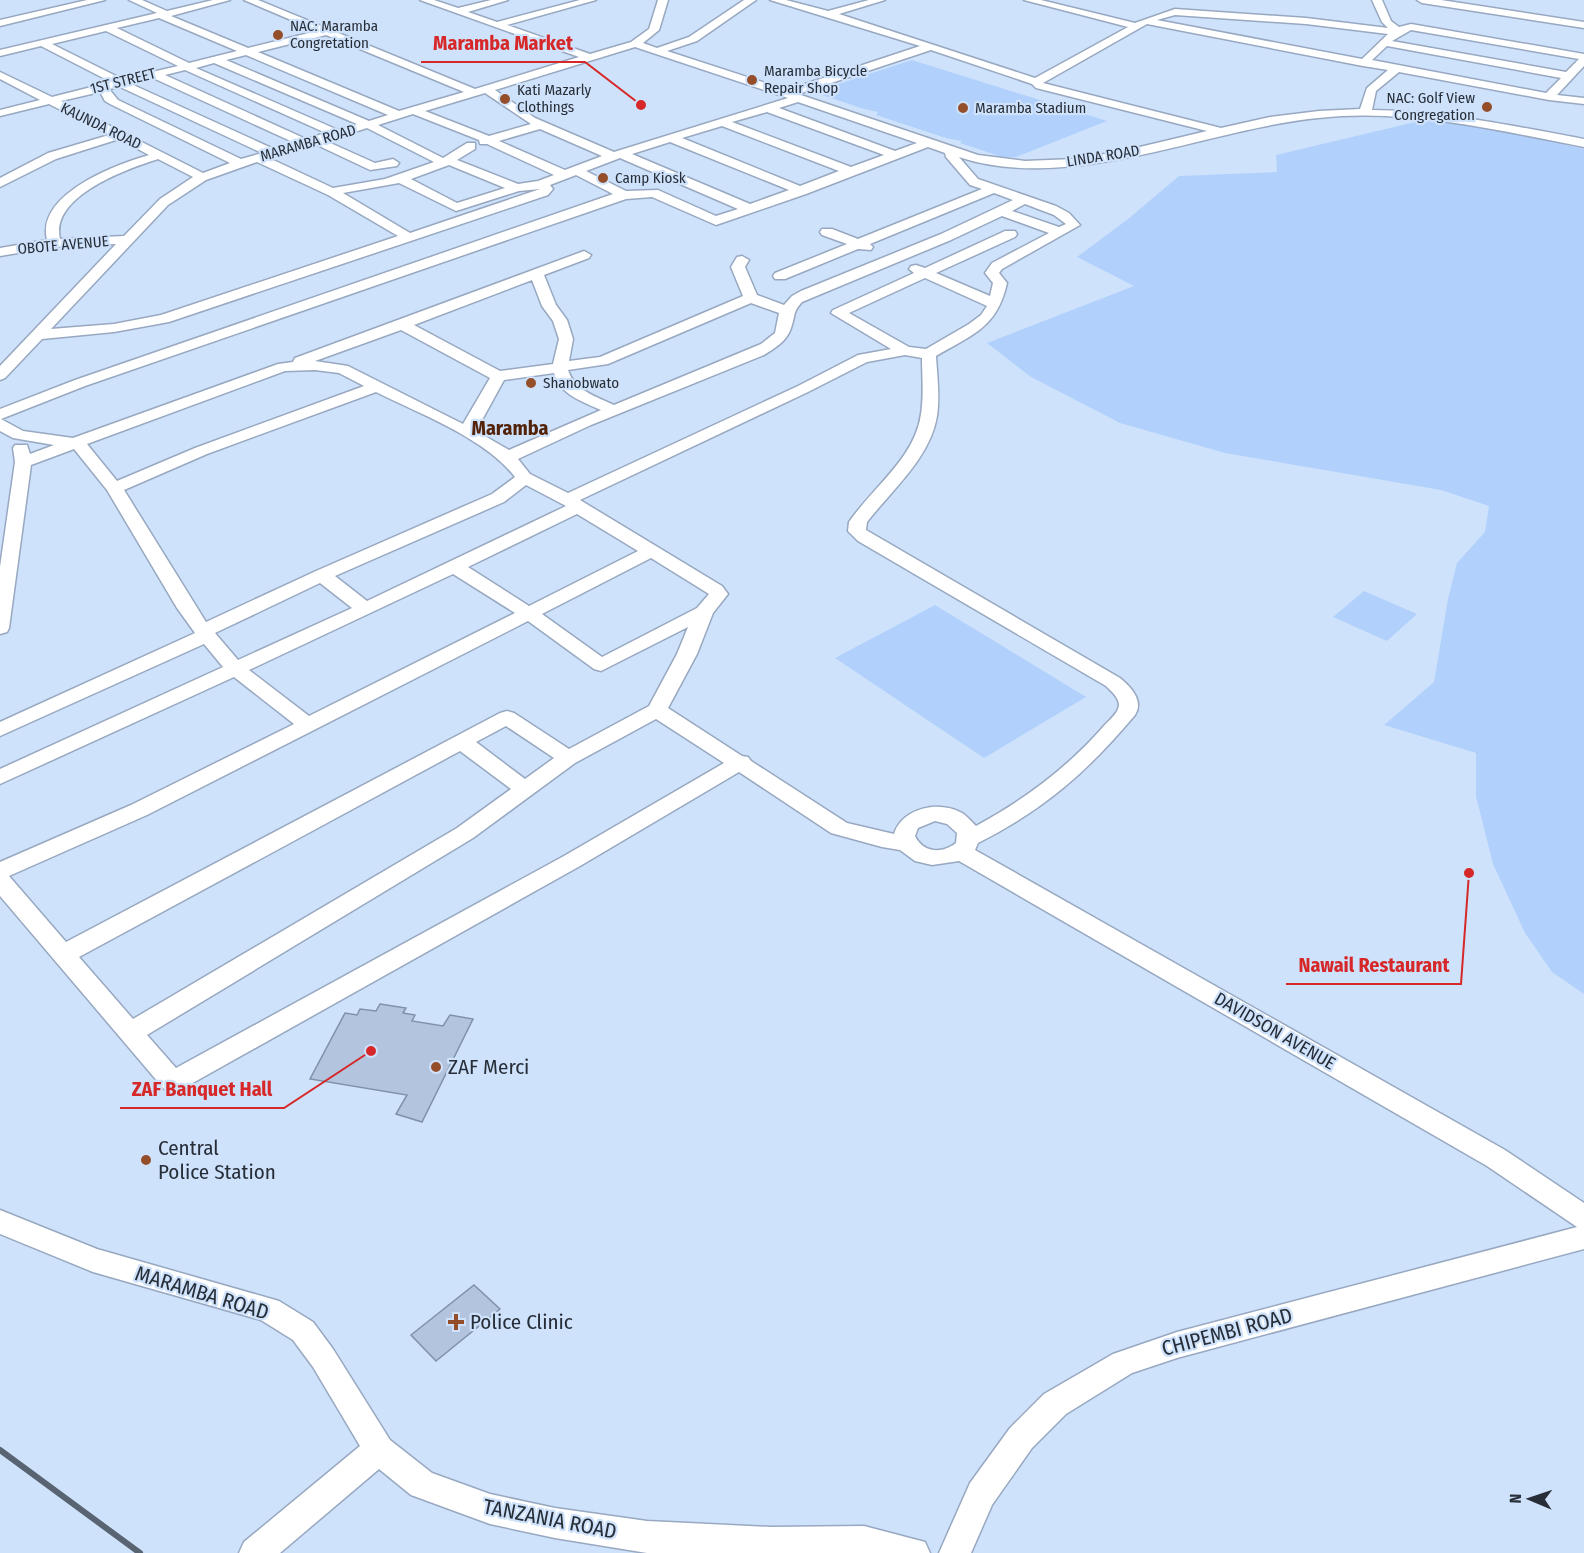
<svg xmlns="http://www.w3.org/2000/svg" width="1584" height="1553" font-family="'Fira Sans Condensed',sans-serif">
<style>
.green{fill:#b1d1fc}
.building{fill:#b3c5de;stroke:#8092a9;stroke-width:1.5}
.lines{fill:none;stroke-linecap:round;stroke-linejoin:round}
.minor-casing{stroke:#97a8c0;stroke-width:3}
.minor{fill:#fff;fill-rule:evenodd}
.rail{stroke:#596472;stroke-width:6}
.poi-dot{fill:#954e2a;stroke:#cfe2fb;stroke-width:2}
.labels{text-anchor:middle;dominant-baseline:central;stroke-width:4.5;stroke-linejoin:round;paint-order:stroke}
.far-poi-label{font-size:15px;fill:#272e38;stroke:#cfe2fb;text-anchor:start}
.far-street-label{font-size:15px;fill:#272e38;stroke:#cfe2fb}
.street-label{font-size:18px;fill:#272e38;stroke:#cfe2fb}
.far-district-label{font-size:20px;font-weight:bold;fill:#532309;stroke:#cfe2fb}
.near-poi-label{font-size:21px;fill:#272e38;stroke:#cfe2fb;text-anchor:start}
.near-street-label{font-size:21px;fill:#272e38;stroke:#cfe2fb}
.leader{fill:none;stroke:#d62828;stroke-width:2}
.callout-dot{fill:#d62828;stroke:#cfe2fb;stroke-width:2}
.callout-label{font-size:20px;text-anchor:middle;font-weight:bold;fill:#d62828;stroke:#cfe2fb;stroke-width:4.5;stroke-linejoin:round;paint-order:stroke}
</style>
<rect width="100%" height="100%" fill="#cfe2fb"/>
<path class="green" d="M912 60 1107 121 1016 157H1002L960 143 962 141 946 138 876 115 878 112 864 109 822 95 825 94 817 91Z
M1432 118 1475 124 1584 149V994L1552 972 1525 933 1493 864 1476 796V753L1384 725 1434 682 1448 599 1457 563 1485 532 1489 506 1441 490 1225 453 1120 423 1031 377 987 343 1134 286 1077 257 1128 219 1179 176 1277 172 1276 155Z
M1364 591 1417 614 1387 641 1333 617Z
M935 605 1086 697 984 758 835 658Z"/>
<path class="building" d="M380 1004 406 1008 403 1013 415 1015 412 1021 443 1026 450 1015 473 1019 422 1122 396 1114 407 1095 310 1079 345 1013 357 1015 360 1009 376 1011Z
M474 1285 500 1309 436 1361 411 1335Z"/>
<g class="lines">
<defs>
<path id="minor" d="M87 0H105L0 26V20Z
M129 0H142L167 11 213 0H230L171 16 248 48 317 31 244 0H258L475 89 579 57 420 0H434L458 8 491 0H508L468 12 497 22 580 0H596L507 25 590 54 631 42 649 29 658 0H668L659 30 643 43 657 48 689 37 744 0H756L697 41 667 51 787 90 920 46 770 0H786L828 11 869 0H885L839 14 1035 78 1128 27 1024 0H1041L1135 23 1175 9 1306 18 1388 28 1382 22 1372 0H1382L1391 21 1399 27 1411 24 1584 54V66L1557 95 1584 98V104L1549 100 1399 72 1376 91 1372 110C1443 111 1514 126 1584 139V147C1497 130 1406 108 1318 118 1206 129 1070 194 959 157L978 179 1056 206 1069 213 1080 225 1002 269 999 273 1007 283C997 328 973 334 936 356 937 375 940 396 937 416 930 458 892 490 867 522L866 530 1120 678C1131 687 1144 701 1135 715 1087 772 1045 809 978 843L975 850 1505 1150 1584 1203V1249L1177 1358 1132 1373 1066 1414 1032 1448 992 1505 971 1553H939L970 1483 1010 1428 1044 1394 1113 1354 1177 1332 1577 1227 1487 1166 959 861 932 865 915 861 900 850 882 847 831 833 739 772 580 866 182 1089 173 1092 164 1089 0 896V862L131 805 294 724 234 677 0 784V769L223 667 204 644 0 736V722L195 633 177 608 107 490 74 449 31 465 9 628 7 632 0 634V567L15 462 13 448 15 445H27L30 454 54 445 13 438 0 431V409L75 380 613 194 576 175 550 185 553 189 548 195 169 322 114 332 42 339 5 378 0 380V366L116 244 54 247 0 256V248L47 240C36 194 115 165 149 155L119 139 56 159 0 187V178L48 153 109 135 49 104 0 116V110L40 100 0 79V72L52 97 111 82 41 46 0 56V50L157 13ZM1175 15 1306 24 1388 34 1362 59 1157 20ZM159 18 237 51 189 63 117 28ZM1147 24 1363 66 1388 70 1367 88 1360 109 1319 111 1270 117 1221 128 1043 83ZM1411 30 1579 59 1566 72 1392 41ZM106 31 178 66 122 79 52 44ZM326 35 464 92 399 111 258 52ZM1387 46 1561 78 1546 93 1372 60ZM635 47 788 98 614 152 535 118 495 90ZM931 50 1032 84 1036 88 1207 131 1123 151 1074 159 1025 161 978 155 798 94ZM246 55 388 115 369 121 226 60ZM214 63 357 124 338 130 196 68ZM185 70 326 133 306 139 165 75ZM153 78 295 143 274 149 131 84ZM120 87 133 93 262 153 241 159 118 100 109 89ZM100 92 105 101 110 104 230 163 203 173 61 101ZM485 93 531 124 489 136 425 111ZM798 102 917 143 895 151 779 108ZM767 112 884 155 851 167 732 122ZM413 114 479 140 480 144H487L554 175 538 181 518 184 457 160 475 149V143H467L443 158 378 125ZM722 126 839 171 800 186 682 138ZM367 128 434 162 385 179 333 188 269 158 315 144 370 170 397 166 399 163 393 159 375 163 326 141ZM540 129 602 156 565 170 499 141ZM670 142 789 190 750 204 632 154ZM928 147 945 153 946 157 970 185 982 189 858 239 832 229H822L820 232 822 235 847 244 775 273 773 276 775 279H785L858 249 871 250 873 247 870 244 994 193 1013 200 941 234 801 291 792 296 784 305 757 295 745 267 749 260 742 256 737 257 731 267 743 296 600 357 569 361 573 339 567 320 556 305 544 275 589 258 591 255 584 251 295 358 293 362 278 364 73 438 23 431 1 419 85 386 626 199 652 197 716 225 806 194ZM620 158 738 209 716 216 658 190 626 191 586 171ZM158 159 193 177 160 199 124 236 60 239C50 196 127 169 158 159ZM257 162 328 195 398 236 161 315 114 324 51 329 168 205 206 180ZM449 165 505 188 457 203 411 179ZM399 183 456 211 519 191 540 189 410 233 343 193ZM1025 204 1054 215 1066 224 1059 227 1012 211ZM1002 216 1049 233 992 263 985 273 993 283 990 296 936 273 1015 237 1017 234 1015 231H1005L925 268 916 265 911 266 909 269 914 273 833 310 831 313 891 349 858 355 798 386 568 493 530 474 518 459 591 425 764 355C775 348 787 341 791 328 796 315 792 313 802 302L951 240ZM925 278 987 306 981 315 969 324 926 349 909 347 849 313ZM532 280 542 306 553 321 559 339 553 364 500 371 414 325ZM751 303 779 313 775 333 761 344 614 405C597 397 574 390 568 370L608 364ZM401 330 490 378 463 424 348 366 315 361ZM905 355 922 358C922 376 924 395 921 414 915 458 873 487 849 522L848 531 858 541 1106 686C1112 692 1122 700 1118 709 1116 715 1107 722 1103 727 1067 768 1024 800 976 826 972 822 967 816 962 813 939 800 902 808 894 834L847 823 751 761 748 757 742 756 668 708 697 654 713 613 728 594 722 586 580 500 808 392 867 362ZM315 370 339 373 364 386 195 448 117 481 87 444 285 371ZM554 373C559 394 583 402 601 410L509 450 476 431 504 380ZM376 392C420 414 485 438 515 477L492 494 316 571 206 622 124 490 207 454ZM526 485 566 506 367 601 335 576 504 502ZM577 514 638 551 529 606 468 567ZM651 558 709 594 697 608 602 657 542 614ZM453 574 515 613 309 716 249 670ZM320 583 352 608 238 660 215 633ZM528 621 594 669 601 671 688 627 677 654 649 706 569 749 514 713 507 711 500 713 66 942 9 876 147 815ZM656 719 724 763 564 856 176 1068 147 1035 473 838 575 763ZM506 726 554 758 525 779 476 742ZM460 751 511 789 457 828 133 1019 79 957ZM935 821 947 824 957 833 956 843C942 854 923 853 915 836L918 828Z
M1417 0H1441L1584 22V28L1422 3Z
M0 1210 97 1249 279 1301 313 1322 333 1349 390 1440 432 1473 490 1494 555 1508 647 1521 771 1527 864 1526 925 1542 930 1553H647L555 1538 490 1524 411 1495 379 1469 280 1553H239L244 1542 360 1446 313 1367 293 1340 261 1320 93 1272 0 1234Z"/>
</defs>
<use href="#minor" class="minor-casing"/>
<use href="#minor" class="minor"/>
<path class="rail" d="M0 1450 140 1553"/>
</g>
<g class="poi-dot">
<circle cx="278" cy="35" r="6"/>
<circle cx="752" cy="80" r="6"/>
<circle cx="505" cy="99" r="6"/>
<circle cx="1487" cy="107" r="6"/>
<circle cx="963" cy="108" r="6"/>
<circle cx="603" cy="178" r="6"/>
<circle cx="531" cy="383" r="6"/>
<circle cx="436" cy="1067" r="6"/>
<circle cx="146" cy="1160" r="6"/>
<path d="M453 1313h6v6h6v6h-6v6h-6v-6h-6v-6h6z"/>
</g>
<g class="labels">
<g class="far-poi-label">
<text x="290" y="26">NAC: Maramba<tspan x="290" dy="17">Congretation</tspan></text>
<text x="764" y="71">Maramba Bicycle<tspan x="764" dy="17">Repair Shop</tspan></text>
<text x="517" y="90">Kati Mazarly<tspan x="517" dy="17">Clothings</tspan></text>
<text x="1475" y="98" text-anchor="end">NAC: Golf View<tspan x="1475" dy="17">Congregation</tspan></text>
<text x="975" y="108">Maramba Stadium</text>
<text x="615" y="178">Camp Kiosk</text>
<text x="543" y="383">Shanobwato</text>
</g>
<g class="far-street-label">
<text transform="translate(123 81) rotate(-14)">1ST STREET</text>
<text transform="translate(101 126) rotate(26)">KAUNDA ROAD</text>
<text transform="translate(308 143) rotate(-16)">MARAMBA ROAD</text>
<text transform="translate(1103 156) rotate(-9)">LINDA ROAD</text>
<text transform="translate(63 245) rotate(-5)">OBOTE AVENUE</text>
</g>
<g class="street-label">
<text transform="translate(1275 1031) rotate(30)">DAVIDSON AVENUE</text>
</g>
<g class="far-district-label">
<text x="510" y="428">Maramba</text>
</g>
<g class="near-poi-label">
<text x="448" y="1067">ZAF Merci</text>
<text x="158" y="1148">Central<tspan x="158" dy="24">Police Station</tspan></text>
<text x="470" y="1322">Police Clinic</text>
</g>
<g class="near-street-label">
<text transform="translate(202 1293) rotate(17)">MARAMBA ROAD</text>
<text transform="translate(1227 1332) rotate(-15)">CHIPEMBI ROAD</text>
<text transform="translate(550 1519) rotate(11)">TANZANIA ROAD</text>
</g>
</g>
<path class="leader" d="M641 105L585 62H421M1469 873L1461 984H1286M371 1051L284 1108H120"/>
<g class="callout-dot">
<circle cx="641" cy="105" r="6"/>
<circle cx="1469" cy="873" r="6"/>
<circle cx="371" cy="1051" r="6"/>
</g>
<g class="callout-label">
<text x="503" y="50">Maramba Market</text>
<text x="1374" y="972">Nawail Restaurant</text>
<text x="202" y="1096">ZAF Banquet Hall</text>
</g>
<g transform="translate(1530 1499) rotate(272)" stroke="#cfe2fb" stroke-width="4.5" paint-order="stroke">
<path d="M0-4.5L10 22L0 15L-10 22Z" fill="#272e38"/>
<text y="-9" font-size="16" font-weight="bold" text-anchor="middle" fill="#272e38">N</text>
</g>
</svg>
